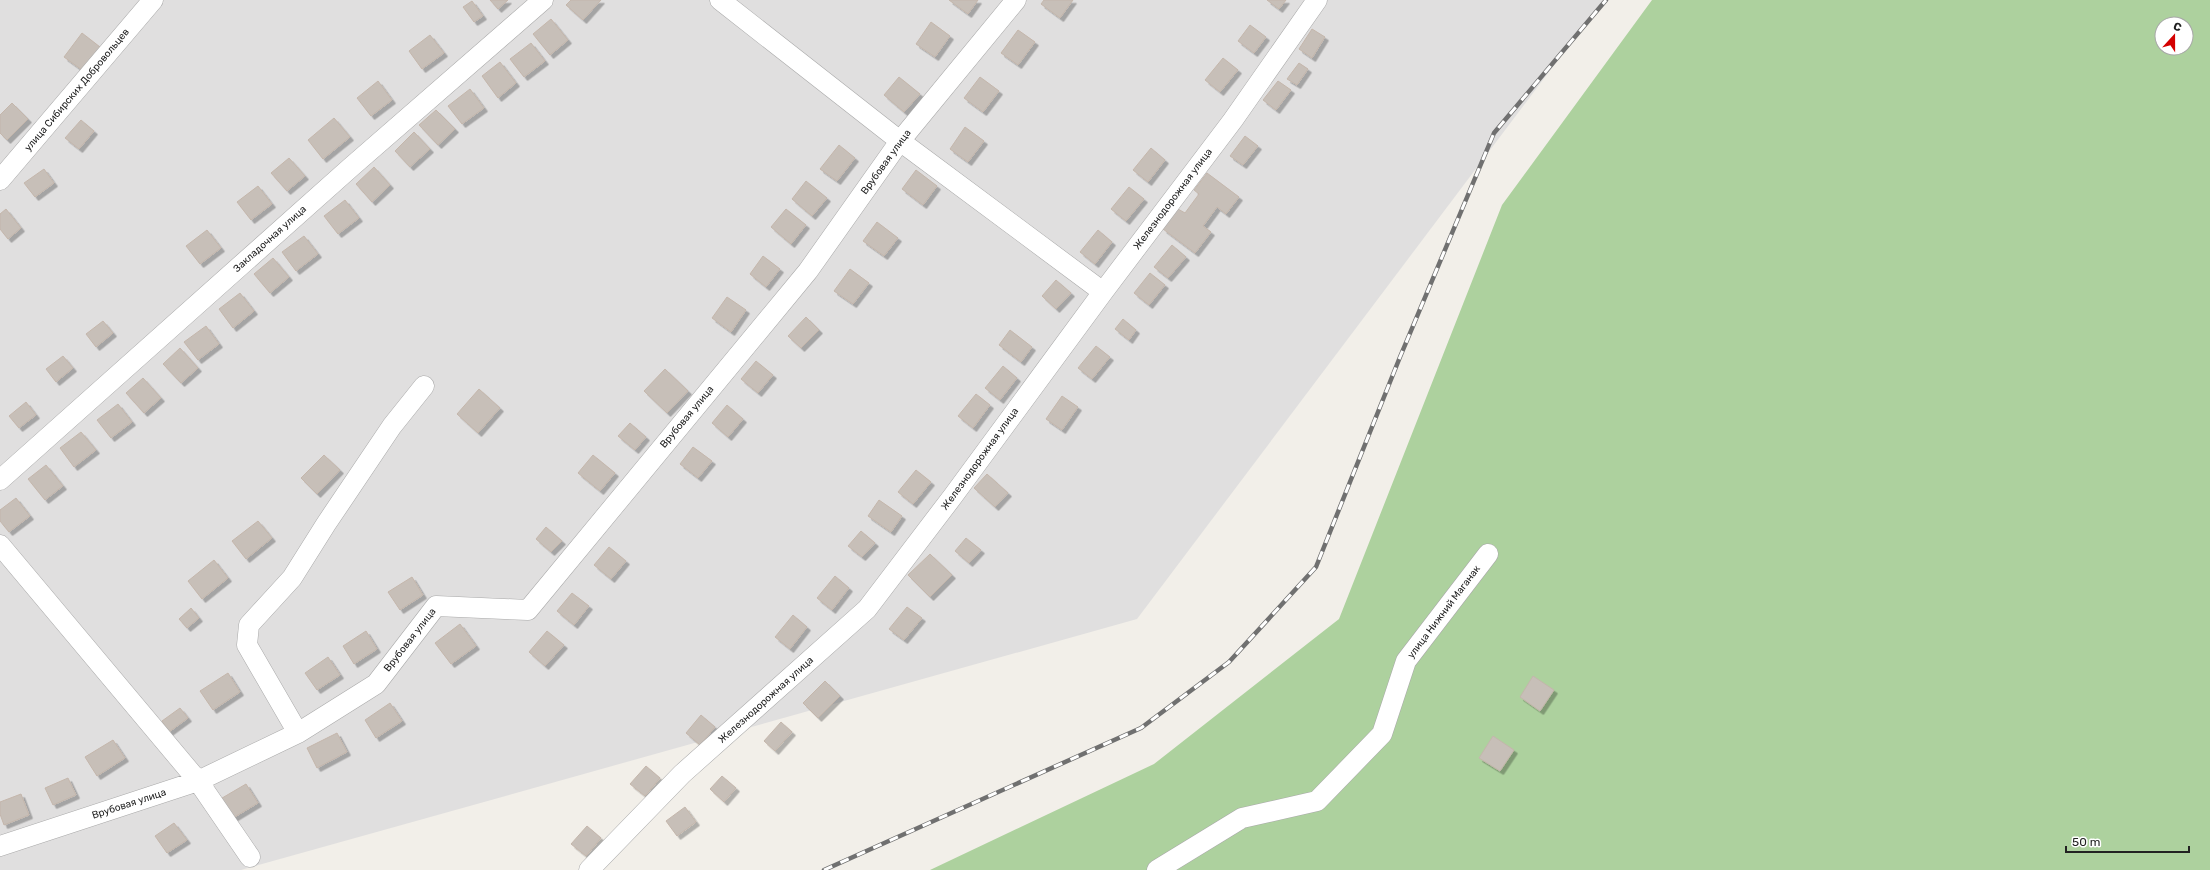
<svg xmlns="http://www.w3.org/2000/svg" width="2210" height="870" font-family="Rubik,sans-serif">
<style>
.residential{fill:#e0dfdf}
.forest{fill:#add19e;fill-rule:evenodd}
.building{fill:#c7bfb8;stroke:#c4b6ab;filter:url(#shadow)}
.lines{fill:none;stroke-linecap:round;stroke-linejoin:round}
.minor-casing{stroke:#a9a9a9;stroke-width:21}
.minor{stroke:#fff;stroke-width:20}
.rail-casing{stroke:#707070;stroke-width:4.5}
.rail{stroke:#fff;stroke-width:3;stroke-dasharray:9;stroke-linecap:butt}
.labels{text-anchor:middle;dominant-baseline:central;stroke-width:3;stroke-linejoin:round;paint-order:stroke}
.street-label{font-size:10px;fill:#222;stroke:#fff}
</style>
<defs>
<filter id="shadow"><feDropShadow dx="3.5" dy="3.5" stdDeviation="0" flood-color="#0004"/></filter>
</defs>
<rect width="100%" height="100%" fill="#f2efe9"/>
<path class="residential" d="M0 0H1603L1137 619 241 870H0Z"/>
<path class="forest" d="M1652 0H2210V870H930L1154 764 1339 619 1502 205ZM2162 24H2186V48H2162Z"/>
<path class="building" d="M490 0H508L498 9Z
M571 0H601L583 20 566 5Z
M949 0H978L968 14Z
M1044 0H1073L1060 18 1041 4Z
M1267 0H1286L1279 9Z
M472 1 483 16 474 22 463 7Z
M551 19 568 40 550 55 533 34Z
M931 22 950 36 935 57 916 44Z
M1250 25 1266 37 1254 53 1238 41Z
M1312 29 1325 37 1312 58 1299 49Z
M1018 30 1035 42 1018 65 1001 53Z
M82 33 100 47 82 70 64 57Z
M430 35 444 53 422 69 409 51Z
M531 43 545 61 524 77 510 59Z
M1223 58 1238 70 1220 92 1205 80Z
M500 62 516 83 498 98 482 76Z
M1299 63 1308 69 1297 85 1287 79Z
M899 77 920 94 904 112 884 95Z
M980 77 999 91 983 112 964 98Z
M378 81 392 100 371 116 357 98Z
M1278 81 1291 90 1276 110 1263 100Z
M470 89 484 108 462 124 448 106Z
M12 103 28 119 7 140 0 133V115Z
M436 110 455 129 438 145 419 125Z
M334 118 350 137 323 159 308 140Z
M81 120 94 131 79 149 65 138Z
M965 127 984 141 968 162 950 149Z
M414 132 430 149 410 167 395 151Z
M1245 136 1258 146 1243 165 1230 156Z
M839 145 855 158 837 181 820 169Z
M1151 148 1165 160 1148 182 1133 170Z
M289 158 305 176 287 191 271 173Z
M374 167 390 185 372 202 356 184Z
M44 169 54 183 35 197 24 183Z
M916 170 937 186 923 205 902 189Z
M1207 173 1239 197 1226 214 1217 207 1203 226 1211 232 1195 253 1163 229 1178 209 1185 213 1199 194 1194 190Z
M806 181 827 198 812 216 792 199Z
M258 186 272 204 251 220 237 202Z
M1129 187 1144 199 1126 221 1111 209Z
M345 200 359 218 338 234 324 216Z
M6 209 21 228 8 239 0 229V214Z
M786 209 806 225 791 244 771 227Z
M877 222 898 238 884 256 863 241Z
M207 230 221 248 200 264 186 246Z
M1098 230 1112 242 1095 264 1080 252Z
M304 236 318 254 296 271 282 252Z
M1172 245 1186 257 1168 278 1154 267Z
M763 256 780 269 766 287 750 274Z
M273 258 289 277 270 293 254 274Z
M850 269 869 283 853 304 834 291Z
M1150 273 1165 285 1149 305 1134 293Z
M1056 280 1071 293 1056 309 1042 296Z
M240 293 254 311 233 328 219 309Z
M727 297 746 310 731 332 712 318Z
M806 317 819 330 801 348 788 336Z
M1123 319 1136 330 1129 340 1115 329Z
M103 321 113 333 96 347 86 334Z
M206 326 219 344 198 360 184 342Z
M1010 330 1032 347 1021 362 999 345Z
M1096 346 1110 357 1092 379 1078 368Z
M180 348 198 368 181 383 163 364Z
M63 356 73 368 56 382 46 369Z
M756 361 773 375 758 393 741 379Z
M1003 366 1017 378 1000 400 985 388Z
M665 369 688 391 667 413 644 391Z
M143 378 161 398 144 413 126 393Z
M479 389 500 408 478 433 457 414Z
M976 394 990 405 973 428 958 416Z
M1062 396 1078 407 1062 430 1046 419Z
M26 402 36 415 19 428 9 416Z
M118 404 132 422 111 438 97 420Z
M727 405 743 419 728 437 712 423Z
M630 423 646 437 635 450 618 436Z
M81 432 96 450 74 467 60 448Z
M693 447 712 461 698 478 680 464Z
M324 455 340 470 317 494 301 478Z
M593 455 615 473 600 491 578 473Z
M46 465 63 486 45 500 28 479Z
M916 470 931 482 913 504 898 492Z
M987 474 1008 493 995 507 974 488Z
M16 498 30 516 9 532 0 521V510Z
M879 500 902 516 891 532 868 516Z
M258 521 272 538 246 559 232 541Z
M546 527 562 541 551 552 536 539Z
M861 531 875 543 862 557 848 546Z
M966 538 981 550 969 563 955 551Z
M609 547 626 561 611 579 594 565Z
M930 554 952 575 930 597 908 575Z
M214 560 228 578 202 599 188 581Z
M835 576 849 588 832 610 817 598Z
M412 577 423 595 400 610 388 592Z
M572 593 589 606 574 625 557 611Z
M907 607 922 618 904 640 889 629Z
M191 608 199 618 187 628 179 619Z
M793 615 807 627 790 649 775 637Z
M460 624 476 646 451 664 435 643Z
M366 631 377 649 354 664 343 646Z
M547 631 564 645 545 666 529 652Z
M328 657 340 675 317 690 305 673Z
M228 673 240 692 213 710 200 691Z
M1533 676 1554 690 1540 711 1520 697Z
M825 681 840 696 818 718 803 703Z
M390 703 402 721 376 738 365 720Z
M180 708 188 718 169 732 162 721Z
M701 715 715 727 700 745 686 733Z
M781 722 792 732 775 751 764 741Z
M337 733 347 752 317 768 307 748Z
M1493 736 1514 750 1500 771 1479 758Z
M113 740 125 758 97 776 85 757Z
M646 766 660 778 645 796 630 784Z
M722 776 736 788 724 802 710 789Z
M68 778 76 795 53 805 45 788Z
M246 784 258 803 228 821 217 801Z
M21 794 29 815 4 825 0 814V802Z
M685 807 696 822 677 836 666 821Z
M174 823 187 840 167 853 155 836Z
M587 826 601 838 586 856 571 844Z"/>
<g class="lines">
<defs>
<path id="minor" d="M720 0 900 141 1103 292
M0 180 153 0
M0 480 350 168 543 0
M0 545 198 781 250 857
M298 733 247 645 249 625 292 578 326 524 392 426 424 386
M0 846 198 781 298 733 376 684 436 606 528 610 808 271 900 141 1016 0
M589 870 682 774 867 609 953 496 1103 292 1233 120 1317 0
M1157 870 1242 818 1317 801 1382 734 1406 661 1488 554"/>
</defs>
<use href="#minor" class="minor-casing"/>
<use href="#minor" class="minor"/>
<defs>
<path id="rail" d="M824 870 1141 728 1229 662 1316 567 1400 357 1494 133 1606 0"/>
</defs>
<use href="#rail" class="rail-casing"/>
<use href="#rail" class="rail"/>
</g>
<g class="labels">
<g class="street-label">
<text transform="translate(77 90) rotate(-50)">улица Сибирских Добровольцев</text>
<text transform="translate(886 162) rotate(-54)">Врубовая улица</text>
<text transform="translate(1173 199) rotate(-53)">Железнодорожная улица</text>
<text transform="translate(270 239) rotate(-42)">Закладочная улица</text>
<text transform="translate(687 417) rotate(-50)">Врубовая улица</text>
<text transform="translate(980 459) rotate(-54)">Железнодорожная улица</text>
<text transform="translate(1444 612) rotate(-53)">улица Нижний Маганак</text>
<text transform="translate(410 640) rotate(-52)">Врубовая улица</text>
<text transform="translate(766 700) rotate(-42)">Железнодорожная улица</text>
<text transform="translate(129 804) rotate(-18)">Врубовая улица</text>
</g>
</g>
<g transform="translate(2174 36) rotate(21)"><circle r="19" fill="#ffffff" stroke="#a7a7a7"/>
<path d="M0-3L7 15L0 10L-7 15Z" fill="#d40000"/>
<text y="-6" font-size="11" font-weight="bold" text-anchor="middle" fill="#222222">С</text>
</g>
<path d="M2066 846v6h123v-6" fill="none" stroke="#222222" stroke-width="2"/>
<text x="2072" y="846" font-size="12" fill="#222222" stroke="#ffffff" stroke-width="3" paint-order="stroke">50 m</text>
</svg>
